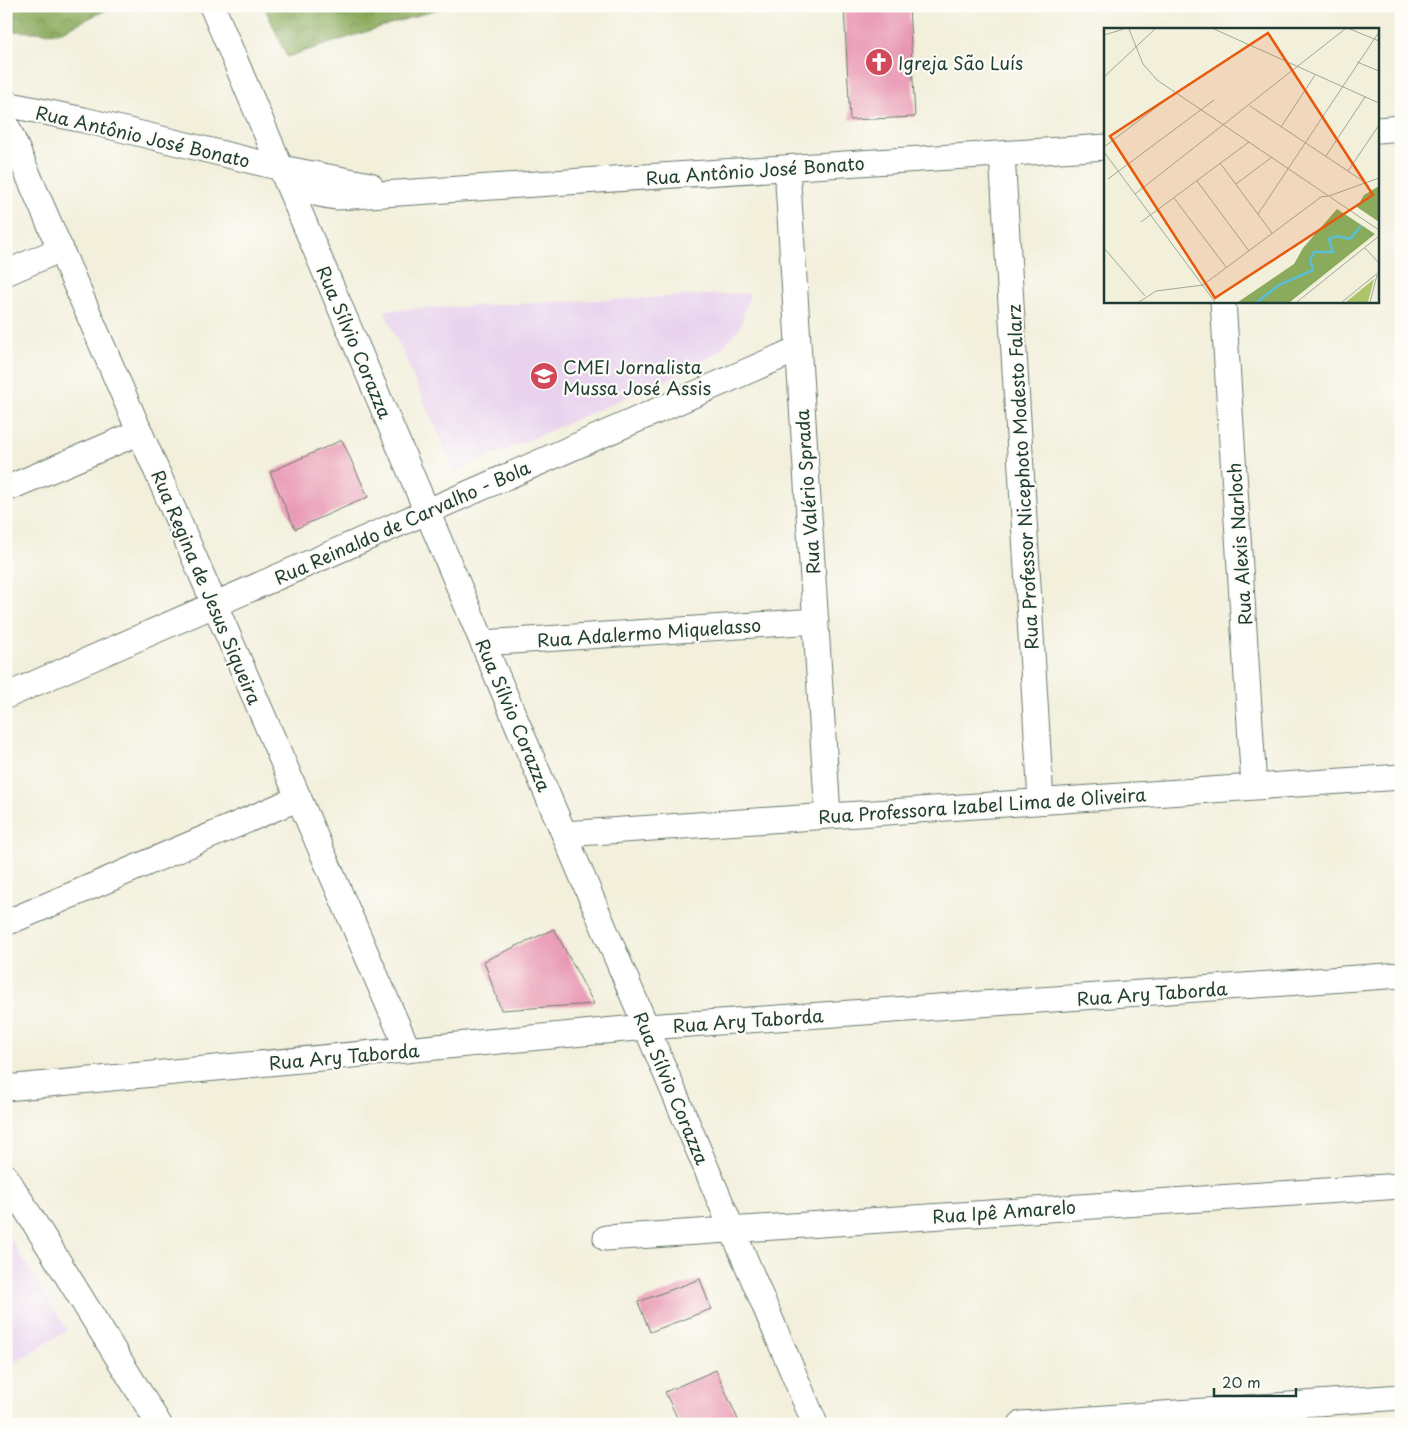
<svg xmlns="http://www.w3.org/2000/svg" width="1407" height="1430" font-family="'Playpen Sans',sans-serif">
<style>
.built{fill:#e8d2ee}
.forest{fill:url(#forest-crowns);stroke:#547448}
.building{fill:#e897b2}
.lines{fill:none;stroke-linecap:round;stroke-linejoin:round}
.street-casing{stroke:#697b6e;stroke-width:27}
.street{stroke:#fff;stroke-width:25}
.labels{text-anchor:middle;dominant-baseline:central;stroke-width:4.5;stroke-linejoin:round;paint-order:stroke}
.poi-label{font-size:18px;fill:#1f3d34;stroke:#fdfcf7;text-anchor:start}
.street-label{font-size:18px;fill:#1f3d34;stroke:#fdfcf7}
.inset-river{fill:none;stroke:#59bfd7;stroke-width:2.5}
.inset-road{fill:none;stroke:#9ea898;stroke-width:1}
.view{fill:#e8590c;fill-opacity:0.15;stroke:#e8590c;stroke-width:2.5}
.inset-edge{fill:none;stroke:#1f3d34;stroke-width:2.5}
</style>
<defs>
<pattern id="forest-crowns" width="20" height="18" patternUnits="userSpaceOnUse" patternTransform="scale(1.25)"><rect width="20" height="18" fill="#8aaa5c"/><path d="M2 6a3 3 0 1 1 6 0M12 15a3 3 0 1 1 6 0" fill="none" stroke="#708c4d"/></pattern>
</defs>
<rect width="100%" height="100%" fill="#fdfcf7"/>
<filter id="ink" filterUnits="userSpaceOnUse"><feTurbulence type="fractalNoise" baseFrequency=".02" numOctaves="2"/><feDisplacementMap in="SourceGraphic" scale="10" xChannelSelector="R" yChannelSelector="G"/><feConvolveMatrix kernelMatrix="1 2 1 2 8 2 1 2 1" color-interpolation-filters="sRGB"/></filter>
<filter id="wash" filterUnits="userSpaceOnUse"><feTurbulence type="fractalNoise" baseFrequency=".0096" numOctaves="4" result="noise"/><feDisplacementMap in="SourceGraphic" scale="20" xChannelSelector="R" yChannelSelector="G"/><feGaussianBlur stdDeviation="1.12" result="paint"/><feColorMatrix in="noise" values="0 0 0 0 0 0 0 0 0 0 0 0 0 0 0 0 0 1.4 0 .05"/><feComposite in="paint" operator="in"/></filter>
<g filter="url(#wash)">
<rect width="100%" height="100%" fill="#f2efdb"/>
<path class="built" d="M750 293 740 327 720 350 691 369 455 472 384 310Z
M6 1231 67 1330 6 1369Z"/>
<path class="forest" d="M6 6H115L58 33 6 31Z
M264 6H447L287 57Z"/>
<g id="blocks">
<path class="building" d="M844 6H909L915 117 850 120Z
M342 440 368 497 295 529 270 472Z
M554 929 594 1004 501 1010 484 961Z
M700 1279 711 1309 650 1332 638 1302Z
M716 1370 740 1424H680L665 1392Z"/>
</g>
</g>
<g filter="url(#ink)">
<use href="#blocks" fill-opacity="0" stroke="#697b6e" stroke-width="1"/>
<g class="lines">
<defs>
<path id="street" d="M212 6 815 1424
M6 104 84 120 281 168 370 185
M6 124 408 1050
M1378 130 1401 128
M1002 154 1041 801
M787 168 828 816
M282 170C302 189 309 194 337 197L1106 147
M6 273 61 249
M1223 301 1254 787
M6 489 140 432
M483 643 816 621
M6 696 798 349
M564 834 1401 777
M6 923 299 798
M6 1088 646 1027 1401 975
M6 1177 159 1424
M606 1238 1401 1186
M1021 1424 1401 1397"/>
</defs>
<use href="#street" class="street-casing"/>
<use href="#street" class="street"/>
</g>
</g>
<defs>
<symbol id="church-disc" viewBox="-11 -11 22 22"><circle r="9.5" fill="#d1495b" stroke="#fdfcf7"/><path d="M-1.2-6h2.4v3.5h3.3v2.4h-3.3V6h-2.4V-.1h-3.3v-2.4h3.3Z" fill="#fff"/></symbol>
<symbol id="school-disc" viewBox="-11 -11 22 22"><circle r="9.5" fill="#d1495b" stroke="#fdfcf7"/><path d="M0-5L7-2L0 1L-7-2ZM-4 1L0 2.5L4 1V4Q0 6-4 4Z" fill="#fff"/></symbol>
</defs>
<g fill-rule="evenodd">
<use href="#church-disc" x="863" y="46" width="32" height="32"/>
<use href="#school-disc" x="528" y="360" width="32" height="32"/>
</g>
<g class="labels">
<g class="poi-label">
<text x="898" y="62">Igreja São Luís</text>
<text x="563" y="366">CMEI Jornalista<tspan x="563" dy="21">Mussa José Assis</tspan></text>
</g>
<g class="street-label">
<text transform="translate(143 136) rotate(13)">Rua Antônio José Bonato</text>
<text transform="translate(755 170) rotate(-4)">Rua Antônio José Bonato</text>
<text transform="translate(355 342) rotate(67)">Rua Sílvio Corazza</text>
<text transform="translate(1022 477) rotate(-93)">Rua Professor Nicephoto Modesto Falarz</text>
<text transform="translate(807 492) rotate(-94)">Rua Valério Sprada</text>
<text transform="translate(402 522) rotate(-24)">Rua Reinaldo de Carvalho - Bola</text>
<text transform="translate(1239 544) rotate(-94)">Rua Alexis Narloch</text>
<text transform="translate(207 587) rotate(67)">Rua Regina de Jesus Siqueira</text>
<text transform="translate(649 632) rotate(-4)">Rua Adalermo Miquelasso</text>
<text transform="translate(514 715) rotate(67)">Rua Sílvio Corazza</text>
<text transform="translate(982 805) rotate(-4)">Rua Professora Izabel Lima de Oliveira</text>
<text transform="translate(1152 993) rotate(-4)">Rua Ary Taborda</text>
<text transform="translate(748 1020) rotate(-4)">Rua Ary Taborda</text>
<text transform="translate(344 1056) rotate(-5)">Rua Ary Taborda</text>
<text transform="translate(672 1088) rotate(67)">Rua Sílvio Corazza</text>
<text transform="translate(1004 1211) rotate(-4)">Rua Ipê Amarelo</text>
</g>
</g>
<g transform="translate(1104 28)">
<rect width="275" height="275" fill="#f2efdb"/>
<path d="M270 251 264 274H242Z" fill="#adc468"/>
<path d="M275 158V194L253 179 260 167ZM233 181 271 206 186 274H134L190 236 199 220Z" fill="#8aaa5c"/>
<path class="inset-river" d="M153 274 175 257 209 242 206 232 210 224H229L225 211 233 208 246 211 257 198"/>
<path class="inset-road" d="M25 1 39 36 53 52 275 202M110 1 275 75M246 1 275 13M0 7 20 1M253 34 275 43M0 49 51 1M146 78 262 155M177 99 211 47M0 119 71 65M0 124 111 274M222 128 261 69M116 135 168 205M244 143 275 97M4 151 110 72M93 153 145 223M132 156 168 129M31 166 241 1M225 168 275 150M70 170 122 239M154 186 275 4M37 194 145 114M0 220 41 268M261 220 275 235M35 274 52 263 99 257 217 169 224 168M193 274 275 208M238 274 275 244M266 274 273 247"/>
<path class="view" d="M164 5 269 167 111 270 6 108Z"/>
<rect width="275" height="275" class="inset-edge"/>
</g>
<rect width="1407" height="1430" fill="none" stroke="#fdfcf7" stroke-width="25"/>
<path d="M1214 1388v8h82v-8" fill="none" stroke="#1f3d34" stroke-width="2.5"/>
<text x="1222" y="1388" font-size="15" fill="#1f3d34" stroke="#fdfcf7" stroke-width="4" paint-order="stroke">20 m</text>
</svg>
